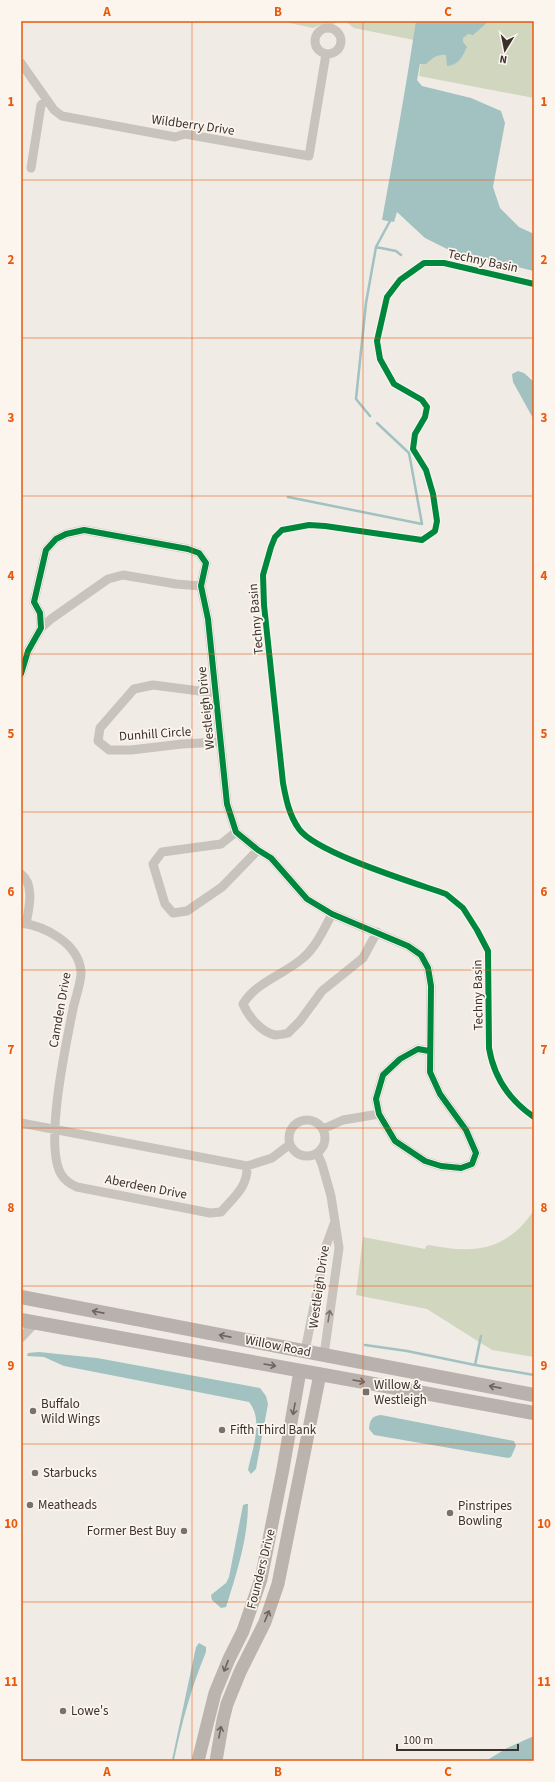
<svg xmlns="http://www.w3.org/2000/svg" width="555" height="1782" font-family="'Source Sans 3',sans-serif">
<style>
.green{fill:#d1d6bf}
.water{fill:#a1c2c1}
.lines{fill:none;stroke-linecap:round;stroke-linejoin:round}
.stream{stroke:#a1c2c1;stroke-width:2.5}
.minor{stroke:#c9c3be;stroke-width:9}
.secondary{stroke:#bab3ae;stroke-width:13}
.primary{stroke:#b8b1ad;stroke-width:14}
.cycleway-casing{stroke:#fbf5ee;stroke-width:8}
.cycleway{stroke:#00873e;stroke-width:6}
.oneway{stroke:#6d645f}
.oneway2{stroke:#7b726d}
.oneway3{stroke:#6e645f}
.grid{fill:none;stroke:#e8590c;stroke-width:1;stroke-opacity:0.55}
.poi-dot{fill:#7a716c;stroke:#fbf5ee;stroke-width:1.5}
.labels{text-anchor:middle;dominant-baseline:central;stroke-width:3.5;stroke-linejoin:round;paint-order:stroke}
.street-label{font-size:13px;fill:#3b302b;stroke:#fbf5ee}
.poi-label{font-size:13px;fill:#3b302b;stroke:#fbf5ee;text-anchor:start}
.neatline{fill:none;stroke:#e8590c;stroke-width:1.5}
.grid-label{font-size:13px;text-anchor:middle;font-weight:bold;fill:#e8590c}
</style>
<rect width="100%" height="100%" fill="#f0ebe5"/>
<path class="green" d="M281 21H339L333 24 320 25 313 28Z
M345 21H534V98L419 76 424 42 354 28Z
M534 1210V1357L492 1350 427 1309 356 1295 363 1237 425 1249 426 1246 429 1245C474 1254 507 1251 534 1210Z"/>
<path class="water" d="M416 21H489L473 35 468 34 463 38V42L467 47C462 57 459 65 447 66L446 55C437 54 433 58 426 64H420L417 80 422 86 471 98 501 111 505 123 493 187 500 208 519 227 534 234V271L451 251 425 238 397 212 394 222 382 220C394 153 406 87 416 21Z
M518 371 524 373 534 382V420L513 382 512 374Z
M39 1352 97 1358 260 1388 266 1396 268 1404 256 1469 251 1474 248 1470C252 1450 264 1420 249 1402L64 1366 44 1357 27 1356 28 1353Z
M381 1415 514 1441 516 1446 511 1457 508 1458 374 1435 369 1429C370 1419 372 1416 381 1415Z
M246 1504H248C248 1538 237 1572 227 1604L226 1607 221 1608 212 1600 211 1595 226 1583 229 1577 243 1505Z
M199 1643 206 1647V1652C191 1688 182 1722 174 1760H172L196 1647Z
M534 1736V1761H488L489 1759 507 1748Z"/>
<g class="lines">
<path class="stream" d="M376 247 396 251 401 255
M370 416 356 399 366 303 376 247 391 219
M288 497 422 524 409 453 377 423
M481 1336 475 1365 534 1375
M365 1345 407 1351 475 1365"/>
<path class="minor" d="M315 41a13 13 0 1 1 26 0a13 13 0 1 1-26 0Z
M21 63 54 110 62 116 175 137 185 134 309 156 326 54
M31 168 41 105 47 100
M41 628 51 619 108 579 123 575 176 584 201 586
M21 674 28 651 41 628 40 613 34 602 46 550 56 539 66 534 84 530 188 549 199 553 206 563 201 586 208 619 227 804 236 832 258 850 271 858 307 899 332 914 408 946 421 955 428 968 431 986 430 1072 440 1094 466 1130 476 1153 472 1164 461 1168 441 1166 425 1161 395 1141 379 1114 376 1099 383 1075 400 1059 418 1049 429 1051
M215 693 153 685 134 689 100 728 98 741 109 750H131L182 744 220 742
M236 832 221 844 162 852 153 864 165 904 173 913 187 911 222 887 258 850
M21 874C35 885 29 908 26 924
M332 914C324 929 316 947 303 958 285 974 256 982 243 1004 248 1016 261 1032 275 1035 278 1035 284 1034 288 1033L300 1021 322 991 363 958 377 932
M21 923C45 926 78 943 81 971 82 980 75 999 73 1009 66 1044 44 1145 61 1174 65 1181 70 1184 77 1187L210 1213 221 1212C234 1197 248 1187 247 1166
M289 1138a18 18 0 1 1 36 0a18 18 0 1 1-36 0Z
M21 1123 247 1166 272 1158 289 1145
M323 1129 343 1120 379 1114
M317 1153 322 1164 331 1196 339 1248 324 1355
M21 1338 35 1323
M305 1351 326 1246 334 1224"/>
<path class="secondary" d="M198 1761 215 1693 229 1659 243 1631 261 1579 283 1469 300 1371
M216 1761 223 1720 227 1704 240 1672 265 1622 278 1584 320 1374"/>
<path class="primary" d="M21 1297 534 1395
M21 1320 534 1413"/>
<defs>
<path id="cycleway" d="M534 284 444 263H424L400 280 387 297 377 341 380 359 394 384 422 400 427 407 425 417 415 434 413 449 426 470 433 494 437 521 435 531 422 540 325 526 309 525 282 530 275 537 271 547 263 575 264 605 283 783C286 799 289 815 299 829 316 853 415 883 446 894L463 908 477 930 488 951 489 1048C494 1078 509 1100 534 1117
M21 674 28 651 41 628 40 613 34 602 46 550 56 539 66 534 84 530 188 549 199 553 206 563 201 586 208 619 227 804 236 832 258 850 271 858 307 899 332 914 408 946 421 955 428 968 431 986 430 1072 440 1094 466 1130 476 1153 472 1164 461 1168 441 1166 425 1161 395 1141 379 1114 376 1099 383 1075 400 1059 418 1049 429 1051"/>
</defs>
<use href="#cycleway" class="cycleway-casing"/>
<use href="#cycleway" class="cycleway"/>
</g>
<defs><path id="oneway-shaft" d="M-6 0H5M1.5-3L5.5 0L1.5 3" fill="none" stroke-width="1.6" stroke-linecap="round" stroke-linejoin="round"/></defs>
<g class="oneway">
<use href="#oneway-shaft" transform="translate(98 1312) rotate(-169)"/>
<use href="#oneway-shaft" transform="translate(225 1336) rotate(-169)"/>
<use href="#oneway-shaft" transform="translate(270 1365) rotate(10)"/>
<use href="#oneway-shaft" transform="translate(359 1381) rotate(10)"/>
<use href="#oneway-shaft" transform="translate(495 1387) rotate(-169)"/>
</g>
<use class="oneway2" href="#oneway-shaft" transform="translate(329 1316) rotate(-81)"/>
<g class="oneway3">
<use href="#oneway-shaft" transform="translate(294 1409) rotate(100)"/>
<use href="#oneway-shaft" transform="translate(267 1616) rotate(-68)"/>
<use href="#oneway-shaft" transform="translate(226 1666) rotate(111)"/>
<use href="#oneway-shaft" transform="translate(220 1732) rotate(-79)"/>
</g>
<path class="grid" d="M192 21V1761M363 21V1761M21 180H534M21 338H534M21 496H534M21 654H534M21 812H534M21 970H534M21 1128H534M21 1286H534M21 1444H534M21 1602H534"/>
<g class="poi-dot">
<rect x="362" y="1388" width="8" height="8" rx="2"/>
<circle cx="33" cy="1411" r="4"/>
<circle cx="222" cy="1430" r="4"/>
<circle cx="35" cy="1473" r="4"/>
<circle cx="30" cy="1505" r="4"/>
<circle cx="450" cy="1513" r="4"/>
<circle cx="184" cy="1531" r="4"/>
<circle cx="63" cy="1711" r="4"/>
</g>
<g class="labels">
<g class="street-label">
<text transform="translate(193 125) rotate(8)">Wildberry Drive</text>
<text transform="translate(483 261) rotate(12)">Techny Basin</text>
<text transform="translate(256 619) rotate(-95)">Techny Basin</text>
<text transform="translate(206 708) rotate(-96)">Westleigh Drive</text>
<text transform="translate(155 734) rotate(-4)">Dunhill Circle</text>
<text transform="translate(478 995) rotate(-91)">Techny Basin</text>
<text transform="translate(60 1010) rotate(-80)">Camden Drive</text>
<text transform="translate(146 1187) rotate(11)">Aberdeen Drive</text>
<text transform="translate(319 1287) rotate(-82)">Westleigh Drive</text>
<text transform="translate(278 1346) rotate(11)">Willow Road</text>
<text transform="translate(261 1569) rotate(-76)">Founders Drive</text>
</g>
<g class="poi-label">
<text x="374" y="1385">Willow &amp;<tspan x="374" dy="15">Westleigh</tspan></text>
<text x="41" y="1404">Buffalo<tspan x="41" dy="15">Wild Wings</tspan></text>
<text x="230" y="1430">Fifth Third Bank</text>
<text x="43" y="1473">Starbucks</text>
<text x="38" y="1505">Meatheads</text>
<text x="458" y="1506">Pinstripes<tspan x="458" dy="15">Bowling</tspan></text>
<text x="176" y="1531" text-anchor="end">Former Best Buy</text>
<text x="71" y="1711">Lowe's</text>
</g>
</g>
<rect width="555" height="1782" fill="none" stroke="#fbf5ee" stroke-width="44"/>
<g transform="translate(505 50) rotate(190)" stroke="#fbf5ee" stroke-width="3" paint-order="stroke">
<path d="M0-3L7 15L0 10L-7 15Z" fill="#3b302b"/>
<text y="-6" font-size="11" font-weight="bold" text-anchor="middle" fill="#3b302b">N</text>
</g>
<path d="M397 1744v6h121v-6" fill="none" stroke="#3b302b" stroke-width="2"/>
<text x="403" y="1744" font-size="12" fill="#3b302b" stroke="#fbf5ee" stroke-width="3" paint-order="stroke">100 m</text>
<rect x="22" y="22" width="511" height="1738" class="neatline"/>
<g class="grid-label">
<text x="107" y="16">A</text>
<text x="278" y="16">B</text>
<text x="448" y="16">C</text>
<text x="11" y="106">1</text>
<text x="544" y="106">1</text>
<text x="11" y="264">2</text>
<text x="544" y="264">2</text>
<text x="11" y="422">3</text>
<text x="544" y="422">3</text>
<text x="11" y="580">4</text>
<text x="544" y="580">4</text>
<text x="11" y="738">5</text>
<text x="544" y="738">5</text>
<text x="11" y="896">6</text>
<text x="544" y="896">6</text>
<text x="11" y="1054">7</text>
<text x="544" y="1054">7</text>
<text x="11" y="1212">8</text>
<text x="544" y="1212">8</text>
<text x="11" y="1370">9</text>
<text x="544" y="1370">9</text>
<text x="11" y="1528">10</text>
<text x="544" y="1528">10</text>
<text x="11" y="1686">11</text>
<text x="544" y="1686">11</text>
<text x="107" y="1776">A</text>
<text x="278" y="1776">B</text>
<text x="448" y="1776">C</text>
</g>
</svg>
